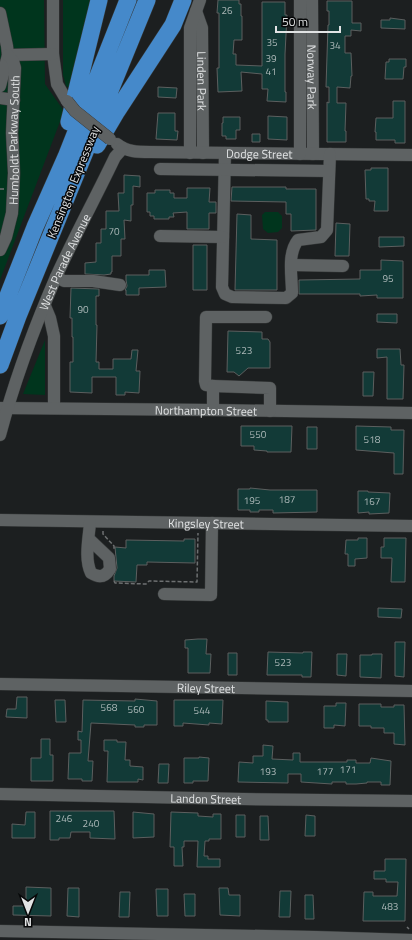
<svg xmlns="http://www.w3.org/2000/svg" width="412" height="940" font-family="'Titillium Web',sans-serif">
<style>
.green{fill:#00351d}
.building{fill:#123a37;stroke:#5c5f5f}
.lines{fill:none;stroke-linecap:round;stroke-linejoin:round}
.minor-casing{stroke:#363939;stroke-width:13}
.highway-casing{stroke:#363939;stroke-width:18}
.path{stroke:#6d7071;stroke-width:1.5;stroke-dasharray:4 2;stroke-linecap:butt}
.minor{stroke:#5e6263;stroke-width:12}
.highway{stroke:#4589ca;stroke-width:17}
.minor-bridge-casing{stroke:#363939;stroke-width:13;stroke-linecap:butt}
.minor-bridge{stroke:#5e6263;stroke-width:12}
.labels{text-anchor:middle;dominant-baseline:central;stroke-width:3;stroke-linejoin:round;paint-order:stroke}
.number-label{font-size:10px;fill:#adb9b9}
.street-label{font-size:12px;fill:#e1e3e4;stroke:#070809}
</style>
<rect width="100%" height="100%" fill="#1c1f20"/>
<path class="green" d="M0 0H44L45 84 64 111 0 280Z
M63 0H90L72 90 66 86 63 75Z
M265 212H278L282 216V228L278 232 268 233 263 229 262 215Z
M45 340V395L23 394Z"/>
<path class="building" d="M218 0H239V4H241V16H242V40H234L233 54H236V65L262 66V2H285V15H287L285 54V92H286V102L267 101 268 89H262V74L241 72 242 91 218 92 217 68H219V13H217Z
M327 1H352V23H361V31L351 30V36H345V53H351L352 76H351L350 88 337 87V103H346L345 131H346V142H327V102L329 103V87H326L328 25H329V11H327Z
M390 18 405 20V29L381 28V20H390Z
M389 59H406V67H404L403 79H385L386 62H389Z
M158 87 177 88 176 98 158 97Z
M393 101H405V143H395V140H376V132H375L376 118H393Z
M158 113H175V131H178L177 140 156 139Z
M268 116 287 117V140L268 139Z
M223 117H240V130H236V139H226V136H222V123H223Z
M252 134H260V142H252Z
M371 168H388V211H374L375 201H369V199H366L365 170H371Z
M124 175 140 176V187L133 186V205H131V221L124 220 125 239H121V256H112V272H111V274L104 275 85 274V263L96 262V243H101V229H106V211H119L118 193H124Z
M232 187H286V189H316V230L291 231V214H286V202L231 201Z
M187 188H210L209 202H216V213H209V229H187V212L173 213 174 217H169V219H154V216H150V212H147V193H155V190H170V193H174V198H187Z
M237 214 251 215V239L277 240V290H235Z
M336 223 350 224 349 256H335Z
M379 237H404V246L379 247Z
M193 245H207V290H193Z
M381 260 403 261V298H377V295L360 296V294H299V280L360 279V270H381Z
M149 270H165L166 287 139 288V295H126V290H125L127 286 126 280V275H149Z
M71 288 99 289V296H96V325H97L96 362H99V369H113V359H131L132 350H138L136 371H140L139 393 125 392V395H116V377H92V393L70 392V362H73V337H72V318H70Z
M377 314H397V323L377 322Z
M228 331 262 332V339H268L270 342V368H248L239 376 234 372H227Z
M377 349H400L401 365H404L403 399H387V357L377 358Z
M363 372H374L373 396H363Z
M241 426H292L291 452H267V451L254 450V446H241Z
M356 426 391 427V430H404L403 474H394V453L356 450Z
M307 427H317V449H307Z
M250 488 270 490H317V512L273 513V510H259V512H250V510H238V489H250Z
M358 491H368V492L390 493 389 513 369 514V512L358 513Z
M358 538H367V558L355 559V566H348V554H345L346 540H358Z
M384 538H406L405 582H391L392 558H381V547H384Z
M184 539H195V563L147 562V565H137L136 582 114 581V576L117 568 115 547 126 548V540L184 541Z
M378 608 402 609 401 618 378 617Z
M198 639H207L206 654H211L210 673H188V648H185V640Z
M395 642H405L404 677 395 676Z
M268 652 303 653V652H312L311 677H302V675H267Z
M228 653H237V675H228Z
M337 654H347L346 676 337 675Z
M372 654H382L381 678 360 677V655H372Z
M17 697H27V718L6 717 7 709H16Z
M135 699 157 701V725H144V727H135V725L91 723 88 761H93L92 781H82V779H68L69 753H81V740H78V731L82 732 83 700 135 701Z
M55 700H65L66 722H56Z
M174 700H223L222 724 209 723V725L183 723V726H174Z
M266 701 288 702V722H268V720H266Z
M336 703H346L345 726 334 725V728H324V706H336Z
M359 704H381V707H394V705H404L405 745 394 744V733H384V728H371V726H359Z
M41 739H50V755H53V781H31V758H41Z
M104 740H117V742H126L125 760H130V766L143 767V780L138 779V782H107L108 751H104Z
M263 745 273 746 272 759 293 760V753H300V762H347V760H356V763H370L371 758 391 761 390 785H381V782H367V783L356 784H346V782H332V784L301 782V774H288V783L238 782 239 762 253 763V756H263Z
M199 757 209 758 208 781H193V783H184V758H199Z
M159 764H169L168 783H158Z
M50 811H114L115 839 90 838V832H71L70 838H59V840H50Z
M26 812H35V838H12V824L25 825Z
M133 812 154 814V837L133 838Z
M171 812 198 813V816L213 817V814H221V839H209V841H205L204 856H208V859H220V867H197L198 841H184V847H182L183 866H174V847H170Z
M236 815H245V837H236Z
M306 815 315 816V836H305Z
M260 816H268L269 840H260Z
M385 859H406L405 921H363L364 892H373V896H397L398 882H386V879H374V871H385Z
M26 887 51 888V916L13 915V906H26Z
M68 888H79V917L67 916Z
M219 888H228L229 895H240V916L220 915Z
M156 889H168V916H157Z
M280 891H291L290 917H279Z
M120 892H130L129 917H119Z
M184 894H195V916H185Z
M305 895H313L314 919H305Z"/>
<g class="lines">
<defs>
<g id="minor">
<path d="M53 0V54L57 84 67 101"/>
<path id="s1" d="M312 0 313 154"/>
<path id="s2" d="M196 11 202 28 203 153"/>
<path d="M0 13 7 46 8 55 0 86"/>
<path d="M8 55 53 54"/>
<path d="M0 98 14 100"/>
<path id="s3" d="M117 144C127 152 138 152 150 152L412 155"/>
<path d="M190 153V28L200 0"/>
<path d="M225 153 222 287 225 294 232 297 286 298 292 293C292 276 287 254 298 240L321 237 327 230 330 154"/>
<path d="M300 154V0"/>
<path d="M160 169 329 171"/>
<path d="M160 236 223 237"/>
<path id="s4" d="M0 250 6 237 12 213 14 173 12 133 15 68 13 61 8 55"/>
<path d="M292 265 343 266"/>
<path d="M56 277 64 281H93L120 285"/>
<path d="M45 306 50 318 54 336V408"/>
<path d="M213 386 206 385 205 381 206 317H266"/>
<path id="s5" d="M0 408 213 410 412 413"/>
<path d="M213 410V386L270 388V411"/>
<path id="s6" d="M0 435C14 382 34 328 56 277 74 237 96 197 115 157L123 148"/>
<path id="s7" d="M0 520 412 526"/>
<path d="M89 539 109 558 110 569C105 577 99 578 91 573 84 558 89 538 90 522"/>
<path d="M164 594 211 595 212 523"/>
<path id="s8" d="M0 684 412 691"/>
<path id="s9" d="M0 794 243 799 412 801"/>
<path d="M0 931 315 937 412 940"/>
</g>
<path id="highway" d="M69 122 99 0
M97 145 117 111 173 25 183 0
M0 316 35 227 66 157 128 0
M0 365 18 316 147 0"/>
</defs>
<use href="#minor" class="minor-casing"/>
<use href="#highway" class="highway-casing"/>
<path class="path" d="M0 189H4
M103 531V534L114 546V549
M114 581 115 583 146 584 149 581 197 582 198 533
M407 927 409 929"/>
<use href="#minor" class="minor"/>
<use href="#highway" class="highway"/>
<defs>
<path id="minor-bridge" d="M67 101 75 111 110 139"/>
</defs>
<use href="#minor-bridge" class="minor-bridge-casing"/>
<use href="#minor-bridge" class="minor-bridge"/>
</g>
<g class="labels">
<g class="number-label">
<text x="227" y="10">26</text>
<text x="272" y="42">35</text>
<text x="335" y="45">34</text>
<text x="271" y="58">39</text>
<text x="271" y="71">41</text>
<text x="114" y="231">70</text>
<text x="388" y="278">95</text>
<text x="83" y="309">90</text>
<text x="244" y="350">523</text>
<text x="258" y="434">550</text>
<text x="372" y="439">518</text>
<text x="287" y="499">187</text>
<text x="252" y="500">195</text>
<text x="372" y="501">167</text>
<text x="283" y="662">523</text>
<text x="109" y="707">568</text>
<text x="136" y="709">560</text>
<text x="202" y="710">544</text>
<text x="348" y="769">171</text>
<text x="268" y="771">193</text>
<text x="325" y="771">177</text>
<text x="64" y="818">246</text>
<text x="91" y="823">240</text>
<text x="390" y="906">483</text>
</g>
<g class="street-label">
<text stroke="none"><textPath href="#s1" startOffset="77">Norway Park</textPath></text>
<text stroke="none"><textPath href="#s2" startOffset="71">Linden Park</textPath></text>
<text stroke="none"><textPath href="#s4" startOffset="112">Humboldt Parkway South</textPath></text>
<text stroke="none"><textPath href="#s3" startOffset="144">Dodge Street</textPath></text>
<text transform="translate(73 182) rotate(-68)">Kensington Expressway</text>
<text stroke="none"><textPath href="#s6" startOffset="185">West Parade Avenue</textPath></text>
<text stroke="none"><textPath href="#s5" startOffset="206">Northampton Street</textPath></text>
<text stroke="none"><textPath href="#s7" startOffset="206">Kingsley Street</textPath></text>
<text stroke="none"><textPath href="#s8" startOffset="206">Riley Street</textPath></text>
<text stroke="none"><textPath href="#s9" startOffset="206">Landon Street</textPath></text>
</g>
</g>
<g transform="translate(28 912) rotate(180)" stroke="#070809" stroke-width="3" paint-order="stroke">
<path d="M0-3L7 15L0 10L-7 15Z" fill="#e1e3e4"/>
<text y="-6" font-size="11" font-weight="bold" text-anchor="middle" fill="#e1e3e4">N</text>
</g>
<path d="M276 26v6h64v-6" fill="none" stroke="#e1e3e4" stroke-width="2"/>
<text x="282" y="26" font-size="12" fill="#e1e3e4" stroke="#070809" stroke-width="3" paint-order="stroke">50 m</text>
</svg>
